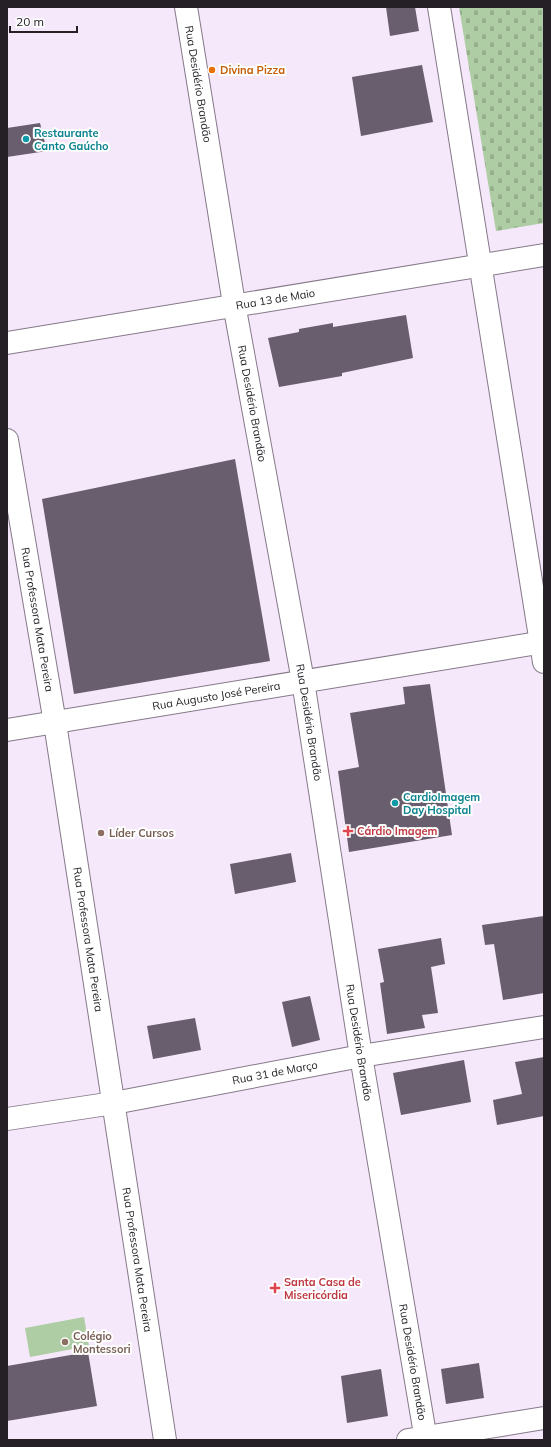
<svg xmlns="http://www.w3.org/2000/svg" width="551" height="1447" font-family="Mulish,sans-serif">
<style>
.cemetery{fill:url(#cemetery-stones)}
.garden{fill:#aecda4}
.building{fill:#695e6d}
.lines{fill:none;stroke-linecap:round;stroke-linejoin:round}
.minor-casing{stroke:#857989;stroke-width:24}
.tertiary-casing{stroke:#857989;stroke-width:24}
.minor{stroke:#fff;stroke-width:22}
.tertiary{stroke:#fff;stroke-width:22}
.food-dot{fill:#e8710a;stroke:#fff;stroke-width:1.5}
.culture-dot{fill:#0f9aa8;stroke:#fff;stroke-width:1.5}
.health-dot{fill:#e0444e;stroke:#fff;stroke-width:1.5}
.education-dot{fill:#8d6e63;stroke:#fff;stroke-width:1.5}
.labels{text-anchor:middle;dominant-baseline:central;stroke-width:4;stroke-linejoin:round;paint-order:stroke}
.food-label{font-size:11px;font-weight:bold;fill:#c56008;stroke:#fff;text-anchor:start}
.street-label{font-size:11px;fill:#242026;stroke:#fff}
.culture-label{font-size:11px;font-weight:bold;fill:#0d838f;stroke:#fff;text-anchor:start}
.health-label{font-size:11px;font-weight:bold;fill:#be3a42;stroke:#fff;text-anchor:start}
.education-label{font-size:11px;font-weight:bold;fill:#785e54;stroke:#fff;text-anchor:start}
</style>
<defs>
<pattern id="cemetery-stones" width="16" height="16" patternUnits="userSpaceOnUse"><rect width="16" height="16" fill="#aecda4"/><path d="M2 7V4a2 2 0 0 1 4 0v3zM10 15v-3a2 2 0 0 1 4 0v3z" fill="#96b08d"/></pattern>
</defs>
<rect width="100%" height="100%" fill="#f5e8fa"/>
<path class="cemetery" d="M459 7H544V223L496 231Z"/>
<path class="garden" d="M84 1317 89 1346 30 1357 25 1328Z"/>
<path class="building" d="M386 7H415L419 31 390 36Z
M422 65 433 122 361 136 352 77Z
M40 123 47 151 7 157V128Z
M406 315 413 358 342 373V376L279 387 268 338 299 332V329L333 323V327Z
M235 459 270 661 74 694 42 499Z
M430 684 452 835 349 852 338 771 359 767 350 713 405 704 403 687Z
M291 853 296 882 235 894 230 864Z
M544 916V993L503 1000 494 944 485 945 482 925Z
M441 938 445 964 431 967 438 1013 422 1015 425 1028 387 1034 380 983 384 982 378 949Z
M310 996 320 1040 292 1047 282 1002Z
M195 1018 201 1050 153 1059 147 1026Z
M544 1057V1116L497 1125 493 1100 522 1094 515 1062Z
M464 1060 471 1102 401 1115 393 1073Z
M88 1352 97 1406 7 1421V1366Z
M479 1363 484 1398 446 1404 441 1369Z
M381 1369 388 1416 347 1423 341 1376Z"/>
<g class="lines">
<defs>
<g id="minor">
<path id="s1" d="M186 7 234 304 303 681 361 1056 426 1440"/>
<path d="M439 7 544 662"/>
<path id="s2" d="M7 343 544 255"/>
<path id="s3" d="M7 730 544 642"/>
<path id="s4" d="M7 1119 114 1103 361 1056 544 1027"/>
<path d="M408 1440 544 1418"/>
</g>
<g id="tertiary">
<path id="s5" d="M7 440 55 723 165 1440"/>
</g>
</defs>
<use href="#minor" class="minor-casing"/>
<use href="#tertiary" class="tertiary-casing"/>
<use href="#minor" class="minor"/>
<use href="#tertiary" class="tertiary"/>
</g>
<circle class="food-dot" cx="212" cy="70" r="4"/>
<g class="culture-dot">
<circle cx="26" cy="139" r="4"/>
<circle cx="395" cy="803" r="4"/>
</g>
<g class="health-dot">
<path d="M346 825h4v4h4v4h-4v4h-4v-4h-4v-4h4z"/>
<path d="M273 1282h4v4h4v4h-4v4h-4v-4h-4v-4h4z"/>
</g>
<g class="education-dot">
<circle cx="101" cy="833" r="4"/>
<circle cx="65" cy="1342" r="4"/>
</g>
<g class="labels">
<g class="food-label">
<text x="220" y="70">Divina Pizza</text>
</g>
<g class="street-label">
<text stroke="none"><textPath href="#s1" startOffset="78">Rua Desidério Brandão</textPath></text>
<text stroke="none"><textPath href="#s2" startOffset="272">Rua 13 de Maio</textPath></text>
<text stroke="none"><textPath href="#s1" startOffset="402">Rua Desidério Brandão</textPath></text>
<text stroke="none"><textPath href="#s5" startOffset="182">Rua Professora Mata Pereira</textPath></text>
<text stroke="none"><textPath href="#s3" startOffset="212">Rua Augusto José Pereira</textPath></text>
<text stroke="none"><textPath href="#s1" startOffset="726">Rua Desidério Brandão</textPath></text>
<text stroke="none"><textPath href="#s5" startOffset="506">Rua Professora Mata Pereira</textPath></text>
<text stroke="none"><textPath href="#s1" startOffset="1050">Rua Desidério Brandão</textPath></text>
<text stroke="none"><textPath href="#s4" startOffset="272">Rua 31 de Março</textPath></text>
<text stroke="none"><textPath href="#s5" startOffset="830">Rua Professora Mata Pereira</textPath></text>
<text stroke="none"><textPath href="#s1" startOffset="1374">Rua Desidério Brandão</textPath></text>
</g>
<g class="culture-label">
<text x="34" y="133">Restaurante<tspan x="34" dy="13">Canto Gaúcho</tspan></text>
<text x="403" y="797">CardioImagem<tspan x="403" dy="13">Day Hospital</tspan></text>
</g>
<g class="health-label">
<text x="357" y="831">Cárdio Imagem</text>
<text x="284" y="1282">Santa Casa de<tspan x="284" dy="13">Misericórdia</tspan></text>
</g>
<g class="education-label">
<text x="109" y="833">Líder Cursos</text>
<text x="73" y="1336">Colégio<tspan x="73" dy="13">Montessori</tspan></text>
</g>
</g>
<rect width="551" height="1447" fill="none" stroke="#242026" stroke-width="16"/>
<path d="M10 26v6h67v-6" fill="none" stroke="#242026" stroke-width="2"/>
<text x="16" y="26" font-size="12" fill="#242026" stroke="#ffffff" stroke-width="3" paint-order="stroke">20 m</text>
</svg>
